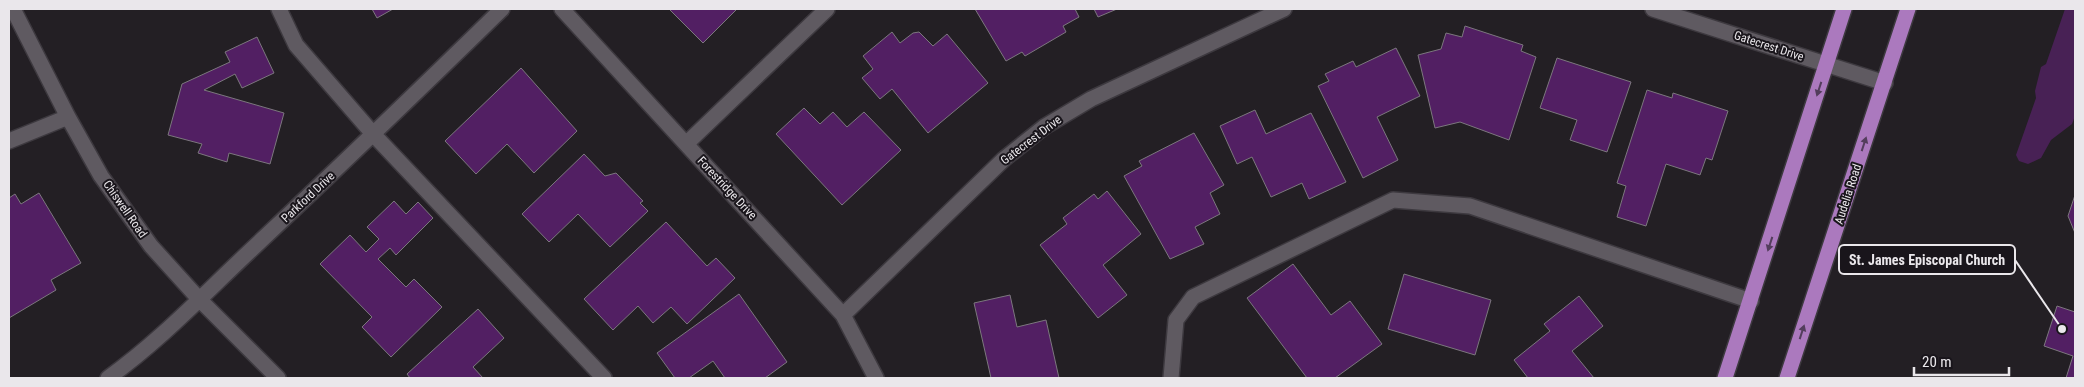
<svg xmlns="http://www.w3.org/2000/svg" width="2084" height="387" font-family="'Roboto Condensed',sans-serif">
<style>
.green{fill:#482155}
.building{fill:#521f63;stroke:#7c777e}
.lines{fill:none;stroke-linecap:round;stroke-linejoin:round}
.minor-casing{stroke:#3d393f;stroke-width:18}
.major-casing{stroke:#3d393f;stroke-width:18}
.minor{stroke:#5f5a61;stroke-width:15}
.major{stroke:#ab79be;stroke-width:15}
.oneway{fill:#533d5c}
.labels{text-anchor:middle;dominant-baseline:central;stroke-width:4;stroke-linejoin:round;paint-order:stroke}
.street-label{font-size:12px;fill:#eae7eb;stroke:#19151b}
.leader{fill:none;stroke:#eae7eb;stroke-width:2}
.callout-dot{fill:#eae7eb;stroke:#19151b;stroke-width:2}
.callout{fill:#19151b;stroke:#eae7eb;stroke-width:2}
.callout-label{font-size:14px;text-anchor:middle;font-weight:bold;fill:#eae7eb}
</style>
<rect width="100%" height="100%" fill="#231f24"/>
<path class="green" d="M2065 9H2075V116L2072 124 2051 140 2041 158 2028 164 2019 161 2016 155 2036 98 2035 91 2041 67 2046 64Z"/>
<path class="building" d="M372 9H393L377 18Z
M669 9H737L703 43Z
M975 9H1075L1079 17 1063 26 1066 32 1025 56 1022 52 1006 61Z
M1094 9H1117L1098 17Z
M1465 26 1523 45 1521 51 1536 57 1509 140 1460 122 1435 128 1418 55 1441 49 1446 33 1462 37Z
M892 32 900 43 913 33 919 32 933 46 947 34 988 83 928 133 892 89 880 99 862 78 873 69 863 56Z
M257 37 274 73 242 88 235 74 204 90 284 113 270 164 229 153 227 162 198 153 202 144 168 135 182 84 230 62 225 52Z
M1396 48 1420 96 1377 117 1398 160 1363 178 1318 86 1329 81 1325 74 1353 61 1356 67Z
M1557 58 1631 82 1607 152 1570 140 1577 120 1540 108Z
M521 68 577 131 534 173 507 144 476 174 445 141Z
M1647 90 1672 98 1673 93 1728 111 1712 160 1706 158 1700 175 1666 164 1646 226 1617 217 1626 186 1617 183Z
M804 108 820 124 833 112 847 127 864 112 901 150 842 205 776 134Z
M1255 110 1266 134 1311 113 1346 182 1309 199 1302 183 1271 197 1252 157 1237 164 1220 126Z
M1194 133 1224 185 1210 193 1220 214 1195 227 1204 244 1170 259 1124 176 1142 166 1139 161Z
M584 154 605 176 616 173 643 201 640 203 648 211 610 247 578 214 549 242 522 214Z
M1107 191 1141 234 1103 265 1127 295 1098 318 1040 245 1067 224 1063 218 1094 194 1098 199Z
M39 193 81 263 51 280 56 290 9 318V198L15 194 21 204Z
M2075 195V233L2068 216Z
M394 201 406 214 418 202 433 218 396 255 390 248 378 259 406 287 414 279 442 307 391 357 362 327 372 317 320 264 350 235 366 252 379 239 367 227Z
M666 222 707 266 716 258 735 278 687 324 671 307 653 323 638 306 613 330 584 299Z
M1293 264 1331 315 1350 301 1382 344 1335 378H1307L1247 298Z
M1404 274 1491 300 1475 355 1388 329Z
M739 294 787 362 765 378H725L713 361 689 378H675L657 353Z
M1010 295 1017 327 1046 320 1059 378H991L974 303Z
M1579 296 1603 326 1572 351 1594 378H1528L1514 360 1550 331 1544 324Z
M2057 306 2075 312V378H2066L2073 356 2044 346Z
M478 309 504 338 473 367 483 378H410L407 374Z"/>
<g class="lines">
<defs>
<path id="minor" d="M13 9 68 117 101 176 151 246 199 299 278 378
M279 9 296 45 374 135 604 378
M562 9 843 315 876 378
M1653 9 1885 83
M9 141 68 117
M686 144 827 9
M843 315 1004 159 1044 127 1091 99 1284 9
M108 378C160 341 205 293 251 250 336 170 419 90 502 9
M1171 378 1176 320 1193 297 1393 200 1470 206 1751 301"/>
<path id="major" d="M1725 378 1844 9
M1787 378 1908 9"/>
</defs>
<use href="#minor" class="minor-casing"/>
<use href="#major" class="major-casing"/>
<use href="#minor" class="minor"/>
<use href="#major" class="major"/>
</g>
<defs><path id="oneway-solid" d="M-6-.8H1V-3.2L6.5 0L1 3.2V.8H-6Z" transform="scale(1.25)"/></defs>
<g class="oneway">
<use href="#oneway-solid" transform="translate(1819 89) rotate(108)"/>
<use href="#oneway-solid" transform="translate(1864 144) rotate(-72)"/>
<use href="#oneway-solid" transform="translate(1770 244) rotate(108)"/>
<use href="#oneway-solid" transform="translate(1802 332) rotate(-72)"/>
</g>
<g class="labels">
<g class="street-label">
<text transform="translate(1769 46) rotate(18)">Gatecrest Drive</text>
<text transform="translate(1031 140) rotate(-37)">Gatecrest Drive</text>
<text transform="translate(727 188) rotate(47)">Forestridge Drive</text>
<text transform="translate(1848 194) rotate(-72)">Audelia Road</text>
<text transform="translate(308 197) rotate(-43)">Parkford Drive</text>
<text transform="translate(125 209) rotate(55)">Chiswell Road</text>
</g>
</g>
<path class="leader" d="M2062 329L2015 260"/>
<circle class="callout-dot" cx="2062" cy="329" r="5"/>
<rect class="callout" x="1839" y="245" width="176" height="29" rx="5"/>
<g class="callout-label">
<text x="1927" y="265">St. James Episcopal Church</text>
</g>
<rect width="2084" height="387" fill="none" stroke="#eae7eb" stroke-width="20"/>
<path d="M1914 367v8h95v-8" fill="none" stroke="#eae7eb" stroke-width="2.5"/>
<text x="1922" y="367" font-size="15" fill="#eae7eb" stroke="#19151b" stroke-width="4" paint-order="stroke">20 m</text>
</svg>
